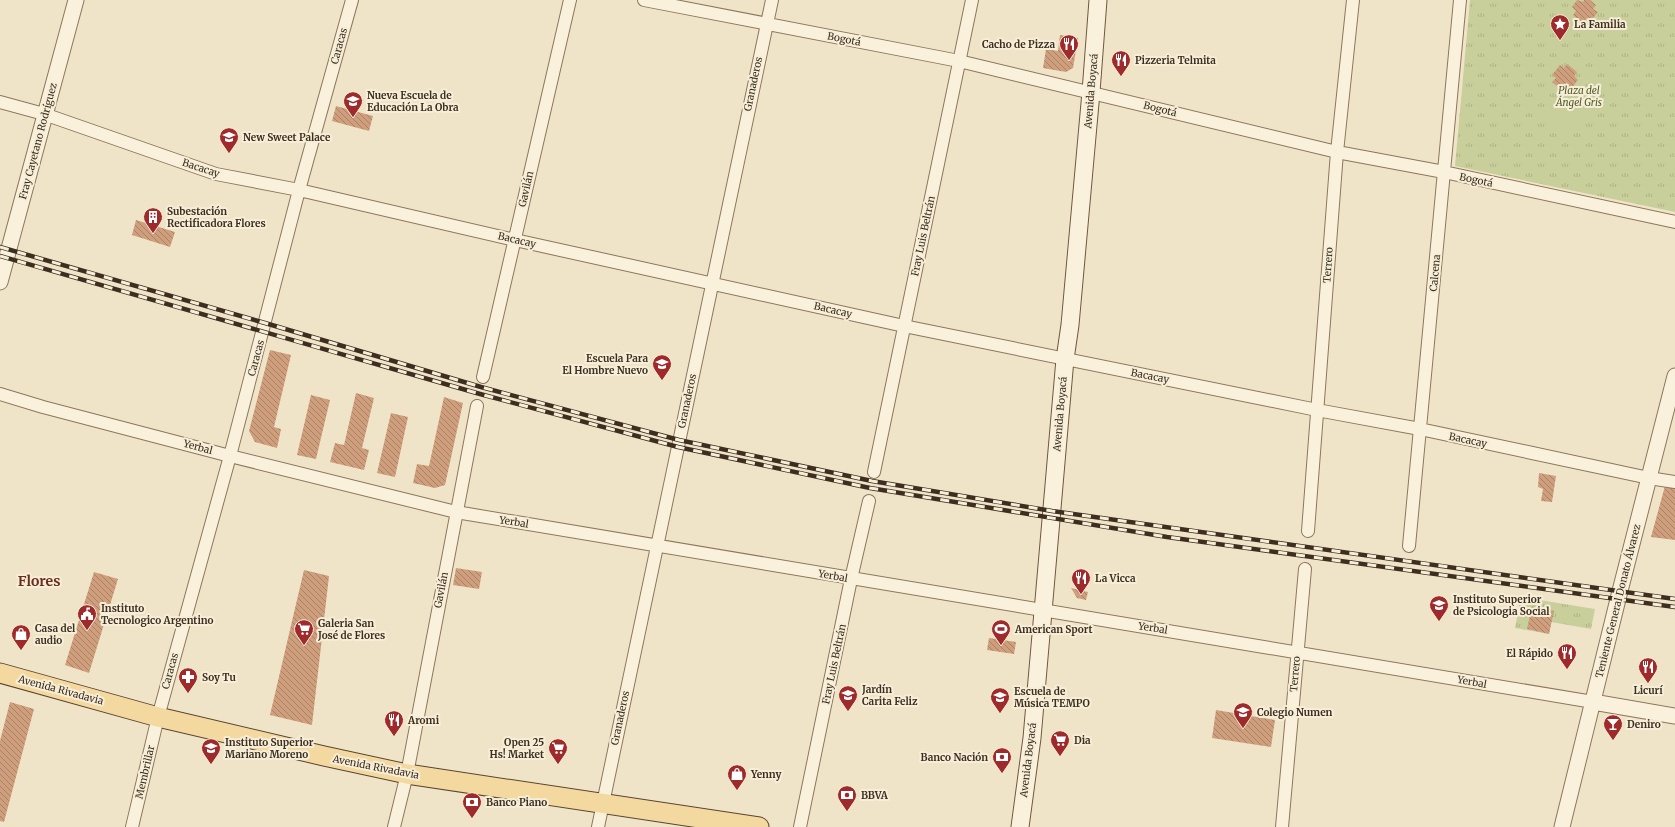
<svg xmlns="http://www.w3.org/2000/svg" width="1675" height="827" font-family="Merriweather,serif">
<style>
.grass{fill:url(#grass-tufts)}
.garden{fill:#c9cf9b}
.building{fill:url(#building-back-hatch)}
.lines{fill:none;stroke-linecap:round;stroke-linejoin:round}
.minor-casing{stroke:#8d765c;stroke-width:14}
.tertiary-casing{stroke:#8d765c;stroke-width:17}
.secondary-casing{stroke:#6f573f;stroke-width:19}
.primary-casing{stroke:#5b4430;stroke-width:21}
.minor{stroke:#faf1dc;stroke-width:12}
.tertiary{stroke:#faf1dc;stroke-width:15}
.secondary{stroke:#faf1dc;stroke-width:17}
.primary{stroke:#f3d9a0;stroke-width:19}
.rail-casing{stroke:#3d2e20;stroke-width:4.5}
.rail{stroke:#f7eed8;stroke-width:3;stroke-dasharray:9;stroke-linecap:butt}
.labels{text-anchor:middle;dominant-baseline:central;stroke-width:4;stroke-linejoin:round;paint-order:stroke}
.poi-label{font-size:10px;font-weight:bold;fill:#3d2e20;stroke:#f7eed8;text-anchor:start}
.street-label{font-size:10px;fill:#3d2e20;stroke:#f7eed8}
.park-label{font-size:10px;font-style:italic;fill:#4d5a26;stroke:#f7eed8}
.district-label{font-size:14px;font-weight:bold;fill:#6b2e1e;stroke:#f7eed8}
</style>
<defs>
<pattern id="grass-tufts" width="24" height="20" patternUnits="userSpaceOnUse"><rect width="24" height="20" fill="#c9cf9b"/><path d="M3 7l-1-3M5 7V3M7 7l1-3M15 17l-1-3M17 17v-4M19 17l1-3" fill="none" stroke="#aeb285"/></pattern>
<pattern id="building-back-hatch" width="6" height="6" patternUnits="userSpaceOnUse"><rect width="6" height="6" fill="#cf9f7d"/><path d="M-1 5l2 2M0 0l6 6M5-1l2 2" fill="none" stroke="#a98266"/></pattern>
</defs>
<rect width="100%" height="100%" fill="#f0e4c8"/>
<path class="grass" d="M1470 0H1675V212L1455 166Z
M1521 597 1595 609 1591 629 1551 622 1549 634 1515 628Z"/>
<path class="garden" d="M1582 88 1597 109 1561 133 1547 112Z"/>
<path class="building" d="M1577 0 1583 2 1584 0H1590L1596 5 1593 9 1598 12 1590 22 1587 18 1582 23 1573 15 1576 11 1572 7Z
M1060 35 1078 38 1073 68 1066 72 1043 68 1046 49 1058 51Z
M1567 64 1577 72 1574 76 1578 80 1570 90 1566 88 1563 91 1552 82 1556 78 1552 75 1560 65 1564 68Z
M336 106 373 116 369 131 332 121Z
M136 220 175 232 170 247 132 235Z
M270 350 291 355 274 427 281 429 277 448 255 442 249 431Z
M356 393 374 398 362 448 369 450 364 470 330 462 335 443 344 445Z
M311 395 330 400 316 459 297 455Z
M444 397 463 403 445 485 435 488 413 483 417 464 429 466Z
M391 413 408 417 395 477 377 473Z
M1539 473 1556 476 1552 502 1541 501 1543 489 1538 487Z
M1665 486 1675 487V540L1651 537Z
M456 568 482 572 479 589 453 585Z
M304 570 329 576 312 725 270 715Z
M94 572 118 579 89 673 65 665Z
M1071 588 1088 592 1086 600 1077 598Z
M1532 606 1554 611 1549 634 1527 629Z
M989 638 1016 642 1014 654 987 650Z
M10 702 34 709 4 822 0 821V741Z
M1216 710 1275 720 1271 747 1212 738Z"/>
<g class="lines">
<defs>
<path id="minor" d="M644 0 959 61 1337 152 1444 172 1675 222
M0 102 44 114 216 174 299 190 515 240 904 326 1317 410 1420 429 1649 478 1675 482
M483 377 570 0
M0 394 43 407 230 456 456 512 1593 702
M874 472 972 0
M1308 531 1337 152 1353 0
M1409 546 1460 0
M132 827 158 717 230 456 299 190 352 0
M394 827 407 774 477 406
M598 827 772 0
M800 827 851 579 869 501
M1282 827 1305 569"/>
<path id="tertiary" d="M0 282 76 0
M1593 702 1675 716
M1562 827 1620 591 1675 376"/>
<path id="secondary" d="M1020 827 1032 738 1065 359 1070 325 1091 92 1098 0"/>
<path id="primary" d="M0 673 158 717 324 756 407 774 759 827"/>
</defs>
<use href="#minor" class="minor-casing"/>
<use href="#tertiary" class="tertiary-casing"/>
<use href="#secondary" class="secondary-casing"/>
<use href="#primary" class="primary-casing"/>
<use href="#minor" class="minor"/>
<use href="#tertiary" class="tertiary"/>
<use href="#secondary" class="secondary"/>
<use href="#primary" class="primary"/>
<defs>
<path id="rail" d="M0 247 265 323 481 387 679 440 872 481 1052 511 1675 599
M0 256 480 394 678 447 870 488 1167 537 1675 607"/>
</defs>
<use href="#rail" class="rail-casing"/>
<use href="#rail" class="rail"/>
</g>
<defs>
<symbol id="sight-pin" viewBox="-11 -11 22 30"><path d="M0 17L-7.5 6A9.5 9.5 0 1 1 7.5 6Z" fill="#9e2a2b" stroke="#f7eed8"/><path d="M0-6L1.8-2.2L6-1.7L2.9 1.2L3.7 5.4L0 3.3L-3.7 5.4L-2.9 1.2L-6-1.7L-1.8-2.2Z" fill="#fff"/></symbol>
<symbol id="restaurant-pin" viewBox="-11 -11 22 30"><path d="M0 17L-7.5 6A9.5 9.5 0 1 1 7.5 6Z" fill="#9e2a2b" stroke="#f7eed8"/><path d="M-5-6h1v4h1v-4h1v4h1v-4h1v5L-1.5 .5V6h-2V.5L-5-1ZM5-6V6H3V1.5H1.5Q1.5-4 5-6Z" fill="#fff"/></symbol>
<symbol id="school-pin" viewBox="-11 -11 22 30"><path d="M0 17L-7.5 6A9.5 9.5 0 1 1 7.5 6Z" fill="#9e2a2b" stroke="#f7eed8"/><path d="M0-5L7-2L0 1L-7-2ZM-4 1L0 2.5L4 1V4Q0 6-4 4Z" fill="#fff"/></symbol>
<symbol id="building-pin" viewBox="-11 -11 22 30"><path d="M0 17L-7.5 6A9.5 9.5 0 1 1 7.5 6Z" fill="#9e2a2b" stroke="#f7eed8"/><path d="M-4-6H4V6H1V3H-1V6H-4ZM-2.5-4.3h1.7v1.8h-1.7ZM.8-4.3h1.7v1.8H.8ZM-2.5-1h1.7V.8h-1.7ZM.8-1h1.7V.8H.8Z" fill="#fff"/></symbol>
<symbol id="university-pin" viewBox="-11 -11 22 30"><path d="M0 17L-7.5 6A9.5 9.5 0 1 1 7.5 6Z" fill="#9e2a2b" stroke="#f7eed8"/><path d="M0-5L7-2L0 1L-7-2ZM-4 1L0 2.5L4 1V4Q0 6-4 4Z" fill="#fff"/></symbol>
<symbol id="civic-pin" viewBox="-11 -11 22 30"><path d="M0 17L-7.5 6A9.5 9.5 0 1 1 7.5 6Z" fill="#9e2a2b" stroke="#f7eed8"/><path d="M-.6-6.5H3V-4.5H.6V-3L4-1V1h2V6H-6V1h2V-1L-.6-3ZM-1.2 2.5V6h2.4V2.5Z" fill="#fff"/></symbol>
<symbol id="supermarket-pin" viewBox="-11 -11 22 30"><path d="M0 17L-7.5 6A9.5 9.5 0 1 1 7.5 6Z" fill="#9e2a2b" stroke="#f7eed8"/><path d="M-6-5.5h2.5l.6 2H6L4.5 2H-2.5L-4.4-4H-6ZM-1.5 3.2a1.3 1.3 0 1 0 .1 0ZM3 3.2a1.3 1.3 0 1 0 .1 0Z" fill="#fff"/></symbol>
<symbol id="stadium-pin" viewBox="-11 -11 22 30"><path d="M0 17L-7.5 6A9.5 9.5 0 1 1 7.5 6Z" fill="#9e2a2b" stroke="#f7eed8"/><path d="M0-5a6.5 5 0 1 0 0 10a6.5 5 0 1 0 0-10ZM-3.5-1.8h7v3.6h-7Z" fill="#fff"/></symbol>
<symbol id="shop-pin" viewBox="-11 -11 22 30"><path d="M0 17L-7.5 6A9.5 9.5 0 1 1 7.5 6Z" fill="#9e2a2b" stroke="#f7eed8"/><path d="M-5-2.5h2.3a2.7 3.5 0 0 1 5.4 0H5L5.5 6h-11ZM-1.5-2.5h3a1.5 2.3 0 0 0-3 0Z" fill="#fff"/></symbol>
<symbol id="pharmacy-pin" viewBox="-11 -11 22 30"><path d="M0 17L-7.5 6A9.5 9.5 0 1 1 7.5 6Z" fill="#9e2a2b" stroke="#f7eed8"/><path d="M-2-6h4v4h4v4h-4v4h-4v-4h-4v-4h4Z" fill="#fff"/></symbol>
<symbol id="bar-pin" viewBox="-11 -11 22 30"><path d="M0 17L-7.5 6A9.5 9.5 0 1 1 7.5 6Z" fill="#9e2a2b" stroke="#f7eed8"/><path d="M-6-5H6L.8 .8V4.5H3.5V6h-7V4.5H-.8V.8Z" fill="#fff"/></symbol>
<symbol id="bank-pin" viewBox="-11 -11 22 30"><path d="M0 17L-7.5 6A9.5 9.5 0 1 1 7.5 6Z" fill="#9e2a2b" stroke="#f7eed8"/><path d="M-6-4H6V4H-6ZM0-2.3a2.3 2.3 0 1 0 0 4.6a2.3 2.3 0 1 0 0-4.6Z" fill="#fff"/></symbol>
</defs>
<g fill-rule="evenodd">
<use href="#sight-pin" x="1549" y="13" width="22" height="30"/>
<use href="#restaurant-pin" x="1058" y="33" width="22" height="30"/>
<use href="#restaurant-pin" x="1110" y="49" width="22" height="30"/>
<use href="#school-pin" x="342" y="90" width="22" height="30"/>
<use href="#school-pin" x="218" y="126" width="22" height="30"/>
<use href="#building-pin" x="142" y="206" width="22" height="30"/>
<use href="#school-pin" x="651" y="353" width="22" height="30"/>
<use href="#restaurant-pin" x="1070" y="567" width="22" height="30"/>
<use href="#university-pin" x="1428" y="594" width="22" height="30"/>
<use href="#civic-pin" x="76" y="603" width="22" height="30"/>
<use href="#supermarket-pin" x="293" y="618" width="22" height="30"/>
<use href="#stadium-pin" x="990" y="618" width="22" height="30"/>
<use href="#shop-pin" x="10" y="623" width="22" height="30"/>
<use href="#restaurant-pin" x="1556" y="642" width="22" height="30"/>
<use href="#restaurant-pin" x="1637" y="656" width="22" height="30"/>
<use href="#pharmacy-pin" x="177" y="666" width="22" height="30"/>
<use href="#school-pin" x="837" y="684" width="22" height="30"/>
<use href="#university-pin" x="989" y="686" width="22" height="30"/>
<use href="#school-pin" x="1232" y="701" width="22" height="30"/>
<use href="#restaurant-pin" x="383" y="709" width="22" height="30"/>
<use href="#bar-pin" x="1602" y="713" width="22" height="30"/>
<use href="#supermarket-pin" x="1049" y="729" width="22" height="30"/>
<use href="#university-pin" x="200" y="737" width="22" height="30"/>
<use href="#supermarket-pin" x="547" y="737" width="22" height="30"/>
<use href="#bank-pin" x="991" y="746" width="22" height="30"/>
<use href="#shop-pin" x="726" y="763" width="22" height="30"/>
<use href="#bank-pin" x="836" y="784" width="22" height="30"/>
<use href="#bank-pin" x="461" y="791" width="22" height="30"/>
</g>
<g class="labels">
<g class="poi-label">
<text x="1574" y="24">La Familia</text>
<text x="1055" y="44" text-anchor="end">Cacho de Pizza</text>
<text x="1135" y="60">Pizzeria Telmita</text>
<text x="367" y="95">Nueva Escuela de<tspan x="367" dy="12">Educación La Obra</tspan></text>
<text x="243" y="137">New Sweet Palace</text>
<text x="167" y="211">Subestación<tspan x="167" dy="12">Rectificadora Flores</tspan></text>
<text x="648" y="358" text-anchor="end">Escuela Para<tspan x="648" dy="12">El Hombre Nuevo</tspan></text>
<text x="1095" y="578">La Vicca</text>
<text x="1453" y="599">Instituto Superior<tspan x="1453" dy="12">de Psicologia Social</tspan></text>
<text x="101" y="608">Instituto<tspan x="101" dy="12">Tecnologico Argentino</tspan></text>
<text x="318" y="623">Galeria San<tspan x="318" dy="12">José de Flores</tspan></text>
<text x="35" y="628">Casa del<tspan x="35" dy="12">audio</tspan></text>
<text x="1015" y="629">American Sport</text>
<text x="1553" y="653" text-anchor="end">El Rápido</text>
<text x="202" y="677">Soy Tu</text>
<text x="862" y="689">Jardín<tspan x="862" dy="12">Carita Feliz</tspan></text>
<text x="1648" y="690" text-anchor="middle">Licurí</text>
<text x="1014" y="691">Escuela de<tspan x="1014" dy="12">Música TEMPO</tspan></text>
<text x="1257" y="712">Colegio Numen</text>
<text x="408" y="720">Aromi</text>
<text x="1627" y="724">Deniro</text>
<text x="1074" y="740">Dia</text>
<text x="225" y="742">Instituto Superior<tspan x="225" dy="12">Mariano Moreno</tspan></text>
<text x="544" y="742" text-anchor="end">Open 25<tspan x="544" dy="12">Hs! Market</tspan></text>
<text x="988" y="757" text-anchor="end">Banco Nación</text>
<text x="751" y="774">Yenny</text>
<text x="861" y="795">BBVA</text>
<text x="486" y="802">Banco Piano</text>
</g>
<g class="street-label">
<text transform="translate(844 39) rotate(11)">Bogotá</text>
<text transform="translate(339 46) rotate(-75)">Caracas</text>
<text transform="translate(753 84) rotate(-78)">Granaderos</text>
<text transform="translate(1091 91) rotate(-85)">Avenida Boyacá</text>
<text transform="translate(1160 109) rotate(14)">Bogotá</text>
<text transform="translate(38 141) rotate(-75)">Fray Cayetano Rodríguez</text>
<text transform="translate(201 168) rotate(18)">Bacacay</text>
<text transform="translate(1476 180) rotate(12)">Bogotá</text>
<text transform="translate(526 189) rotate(-77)">Gavilán</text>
<text transform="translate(923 236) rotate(-78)">Fray Luis Beltrán</text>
<text transform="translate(517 240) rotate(13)">Bacacay</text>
<text transform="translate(1328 265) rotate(-86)">Terrero</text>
<text transform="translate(1435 273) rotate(-85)">Calcena</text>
<text transform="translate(833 310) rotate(13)">Bacacay</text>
<text transform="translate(256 358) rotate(-75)">Caracas</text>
<text transform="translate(1150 376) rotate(11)">Bacacay</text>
<text transform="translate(687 401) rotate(-78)">Granaderos</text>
<text transform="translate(1060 414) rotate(-85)">Avenida Boyacá</text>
<text transform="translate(1468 440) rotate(12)">Bacacay</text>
<text transform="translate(198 447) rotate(15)">Yerbal</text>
<text transform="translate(514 522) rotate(9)">Yerbal</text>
<text transform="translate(833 576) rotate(10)">Yerbal</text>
<text transform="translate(441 590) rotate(-79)">Gavilán</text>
<text transform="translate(1618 601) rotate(-76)">Teniente General Donato Álvarez</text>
<text transform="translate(1153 628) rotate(9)">Yerbal</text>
<text transform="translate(834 664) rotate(-78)">Fray Luis Beltrán</text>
<text transform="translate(170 671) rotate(-75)">Caracas</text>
<text transform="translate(1295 674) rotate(-85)">Terrero</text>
<text transform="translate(1472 682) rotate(10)">Yerbal</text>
<text transform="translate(61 690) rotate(15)">Avenida Rivadavia</text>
<text transform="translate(620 718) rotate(-78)">Granaderos</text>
<text transform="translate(1028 760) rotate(-83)">Avenida Boyacá</text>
<text transform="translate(376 767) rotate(11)">Avenida Rivadavia</text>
<text transform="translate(145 772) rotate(-77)">Membrillar</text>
</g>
<g class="park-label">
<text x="1579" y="90">Plaza del<tspan x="1579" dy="12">Ángel Gris</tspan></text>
</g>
<g class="district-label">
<text x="39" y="581">Flores</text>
</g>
</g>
</svg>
